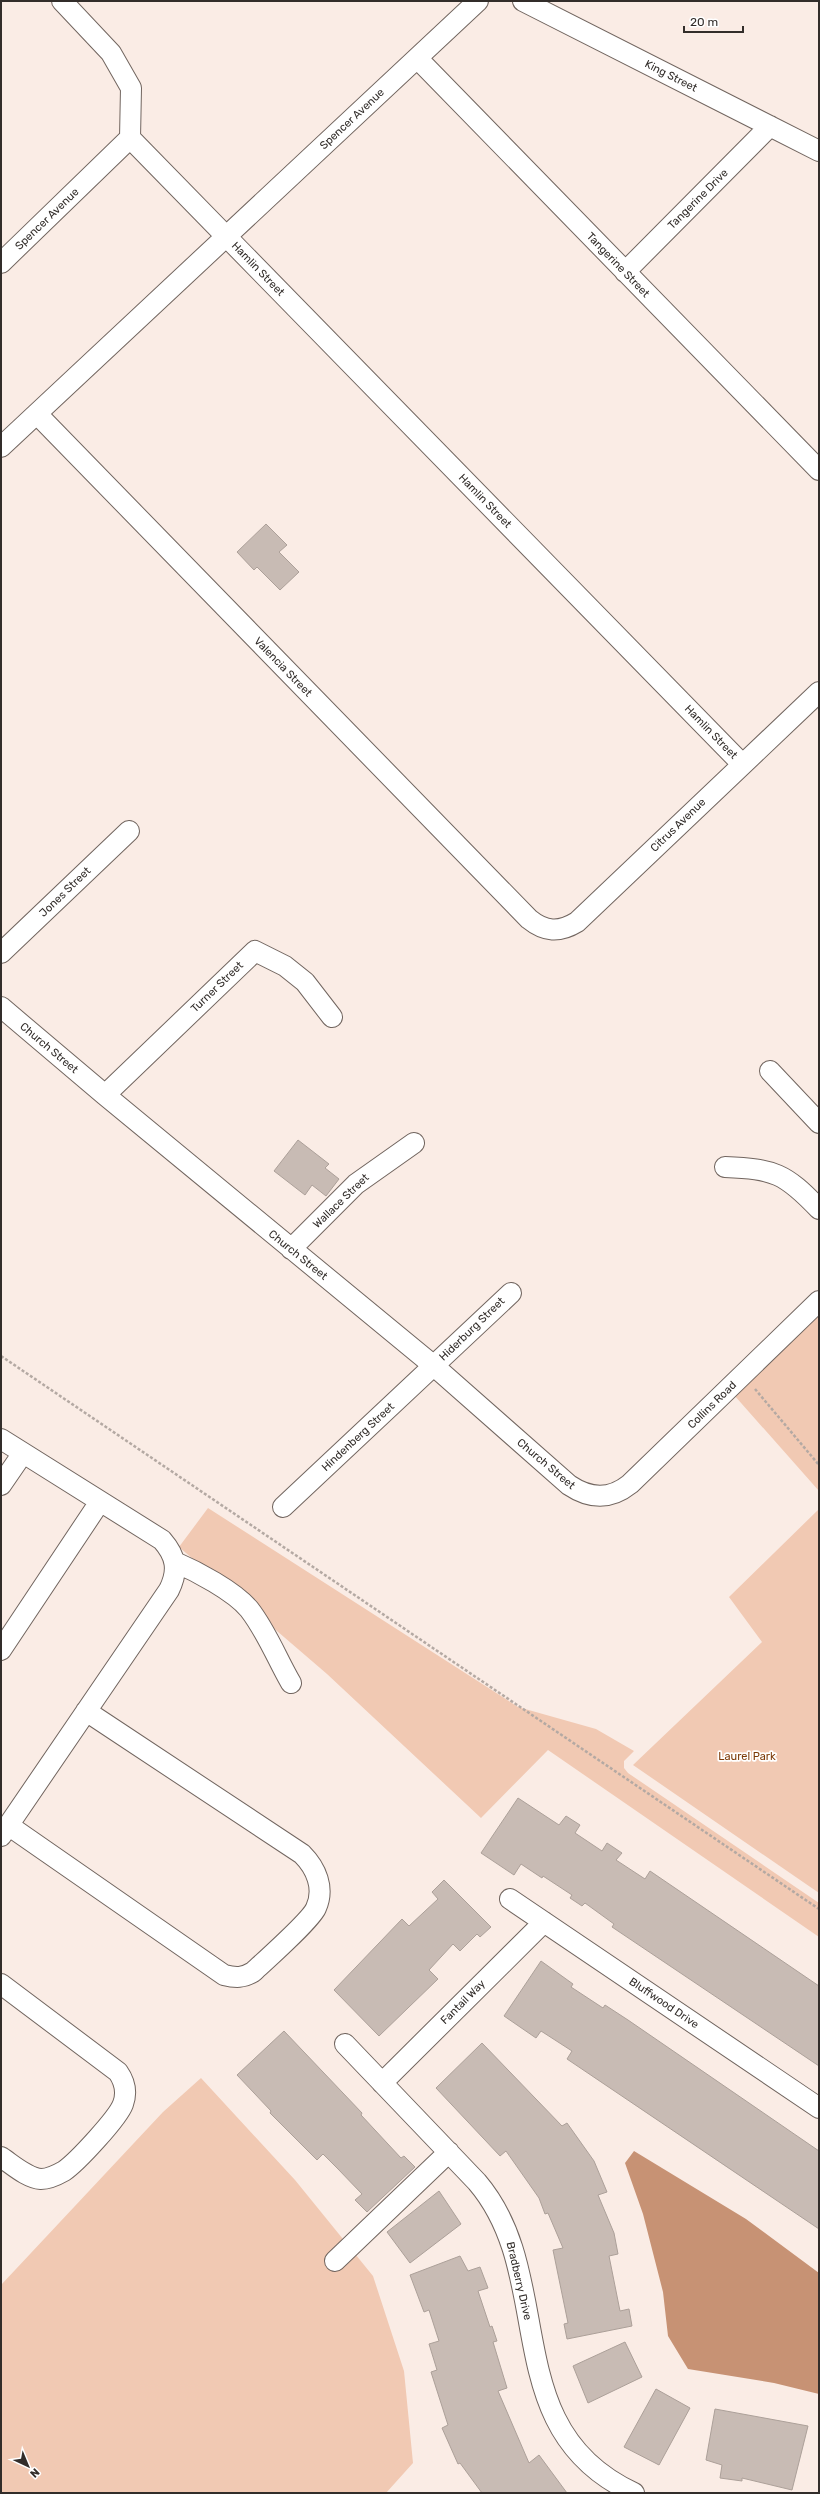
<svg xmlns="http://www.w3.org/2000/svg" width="820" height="2494" font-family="Rubik,sans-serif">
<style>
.green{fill:#f1c9b3}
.water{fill:#c79274}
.building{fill:#c8bbb4;stroke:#aca099}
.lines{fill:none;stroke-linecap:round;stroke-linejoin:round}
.minor-casing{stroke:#71655f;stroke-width:22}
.path{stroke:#b4a9a3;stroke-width:2.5;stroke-dasharray:3 2;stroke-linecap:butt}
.minor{stroke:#fff;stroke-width:20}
.labels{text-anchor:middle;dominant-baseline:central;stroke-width:3.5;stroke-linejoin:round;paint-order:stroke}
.street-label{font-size:11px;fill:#322d2a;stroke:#fff}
.park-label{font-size:11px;fill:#7c3a08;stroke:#fff}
</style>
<rect width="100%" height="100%" fill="#faece5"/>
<path class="green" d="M819 1315V1491L734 1395Z
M208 1508 518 1707 596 1729 634 1751 624 1761V1768L628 1773 819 1903V1937L548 1750 481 1818 327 1674 179 1547Z
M819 1509V1893L633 1765 762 1642 729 1597Z
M201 2078 295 2180 373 2276 404 2371 413 2463 386 2493H1V2285L163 2112Z"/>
<path class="water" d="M634 2151 746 2219 819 2273V2394L774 2383 688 2369 668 2336 663 2292 643 2214 625 2163Z"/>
<path class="building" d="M266 524 287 545 279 552 299 572 280 590 257 567 254 570 237 552Z
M298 1140 329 1164 325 1168 339 1179 326 1196 312 1185 305 1195 274 1171Z
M518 1798 559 1825 566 1816 580 1825 575 1833 602 1851 607 1843 622 1853 616 1860 645 1879 650 1871 819 1986V2066L612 1927 614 1924 585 1903 582 1906 570 1898 572 1895 543 1876 542 1878 521 1864 514 1875 481 1853Z
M444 1880 491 1927 480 1937 477 1934 460 1951 453 1944 429 1970 438 1979 379 2036 334 1990 402 1919 409 1926 438 1899 432 1892Z
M541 1961 573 1984 571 1987 603 2008 605 2005 628 2020 819 2151V2229L567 2059 572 2051 541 2031 536 2038 504 2016Z
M284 2031 362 2113 361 2115 401 2158 404 2156 415 2167 367 2212 355 2200 362 2194 338 2169 323 2154 317 2160 270 2113 271 2111 237 2075Z
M482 2043 562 2126 567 2123 594 2161 607 2192 598 2195 614 2233 618 2254 609 2256 620 2311 629 2309 632 2326 567 2339 564 2324 568 2323 553 2250 563 2248 548 2213 545 2214 539 2198 506 2151 500 2156 436 2088Z
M439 2191 461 2224 410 2263 387 2232Z
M460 2256 468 2271 480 2267 488 2288 478 2291 490 2327 492 2326 497 2341 493 2342 507 2388 498 2391 529 2463 539 2455 567 2493H482L460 2463 458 2464 442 2428 448 2425 431 2372 437 2370 429 2344 439 2341 429 2310 424 2312 410 2275Z
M625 2342 642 2377 588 2403 573 2366Z
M656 2389 690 2408 659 2465 624 2447Z
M715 2409 808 2426 792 2490 742 2478V2481L720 2478 722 2465 706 2460Z"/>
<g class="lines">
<defs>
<path id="minor" d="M62 1 111 53 131 88 130 138
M523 1 819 151
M417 58 819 470
M1 263 130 138 742 764
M625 272 770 126
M37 414 529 919C545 932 559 933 577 922L819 692
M1 447 478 1
M1 953 129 831
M1 1007 105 1095 434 1366 569 1485C590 1499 610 1500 630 1484L819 1301
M770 1071 819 1123
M105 1095 255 951 285 966 305 982 332 1017
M725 1167C774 1169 785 1173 819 1209
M291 1249 356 1184 414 1143
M1 1439 162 1540C176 1556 179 1570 169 1590L1 1836
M1 1485 23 1453
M283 1507 511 1293
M175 1562C196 1571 234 1591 249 1609 267 1632 277 1659 291 1683
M1 1650 99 1503
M8 1825 224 1975C236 1978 243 1978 253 1972 266 1960 311 1920 316 1908 325 1888 316 1868 302 1854L86 1711
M510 1899 819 2108
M1 1984 118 2072C125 2082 127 2093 123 2104 118 2118 77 2162 64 2171 57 2175 49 2179 41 2179 27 2178 13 2165 1 2157
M345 2044 477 2182C559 2278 495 2429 634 2493
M382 2083 544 1922
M335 2261 449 2152"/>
</defs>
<use href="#minor" class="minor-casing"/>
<path class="path" d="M1 1356 819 1909
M755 1389 819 1465"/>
<use href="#minor" class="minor"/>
</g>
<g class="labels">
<g class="street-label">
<text transform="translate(671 76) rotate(27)">King Street</text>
<text transform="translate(352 119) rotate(-43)">Spencer Avenue</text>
<text transform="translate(698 199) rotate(-45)">Tangerine Drive</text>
<text transform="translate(47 219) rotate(-44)">Spencer Avenue</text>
<text transform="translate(618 265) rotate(46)">Tangerine Street</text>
<text transform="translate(258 269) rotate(46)">Hamlin Street</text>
<text transform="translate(485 501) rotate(46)">Hamlin Street</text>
<text transform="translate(283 667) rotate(46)">Valencia Street</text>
<text transform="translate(711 732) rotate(46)">Hamlin Street</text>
<text transform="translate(678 825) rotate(-44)">Citrus Avenue</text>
<text transform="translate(65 892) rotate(-44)">Jones Street</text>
<text transform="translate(217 987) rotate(-44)">Turner Street</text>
<text transform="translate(49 1048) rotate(40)">Church Street</text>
<text transform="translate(341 1201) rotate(-44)">Wallace Street</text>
<text transform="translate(298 1255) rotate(39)">Church Street</text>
<text transform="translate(472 1329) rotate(-44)">Hiderburg Street</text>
<text transform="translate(712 1405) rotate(-44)">Collins Road</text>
<text transform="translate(358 1437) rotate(-43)">Hindenberg Street</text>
<text transform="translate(546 1464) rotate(40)">Church Street</text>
<text transform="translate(463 2002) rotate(-45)">Fantail Way</text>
<text transform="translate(664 2003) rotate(34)">Bluffwood Drive</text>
<text transform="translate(519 2281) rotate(77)">Bradberry Drive</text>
</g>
<g class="park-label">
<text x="747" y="1756">Laurel Park</text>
</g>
</g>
<rect width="820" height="2494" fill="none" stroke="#322d2a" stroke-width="4"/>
<g transform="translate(28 2466) rotate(136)" stroke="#ffffff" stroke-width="3" paint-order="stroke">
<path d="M0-3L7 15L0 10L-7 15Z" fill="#322d2a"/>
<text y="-6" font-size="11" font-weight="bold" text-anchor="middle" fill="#322d2a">N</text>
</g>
<path d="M684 26v6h59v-6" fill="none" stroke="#322d2a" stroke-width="2"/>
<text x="690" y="26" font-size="12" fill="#322d2a" stroke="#ffffff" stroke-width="3" paint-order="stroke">20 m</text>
</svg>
